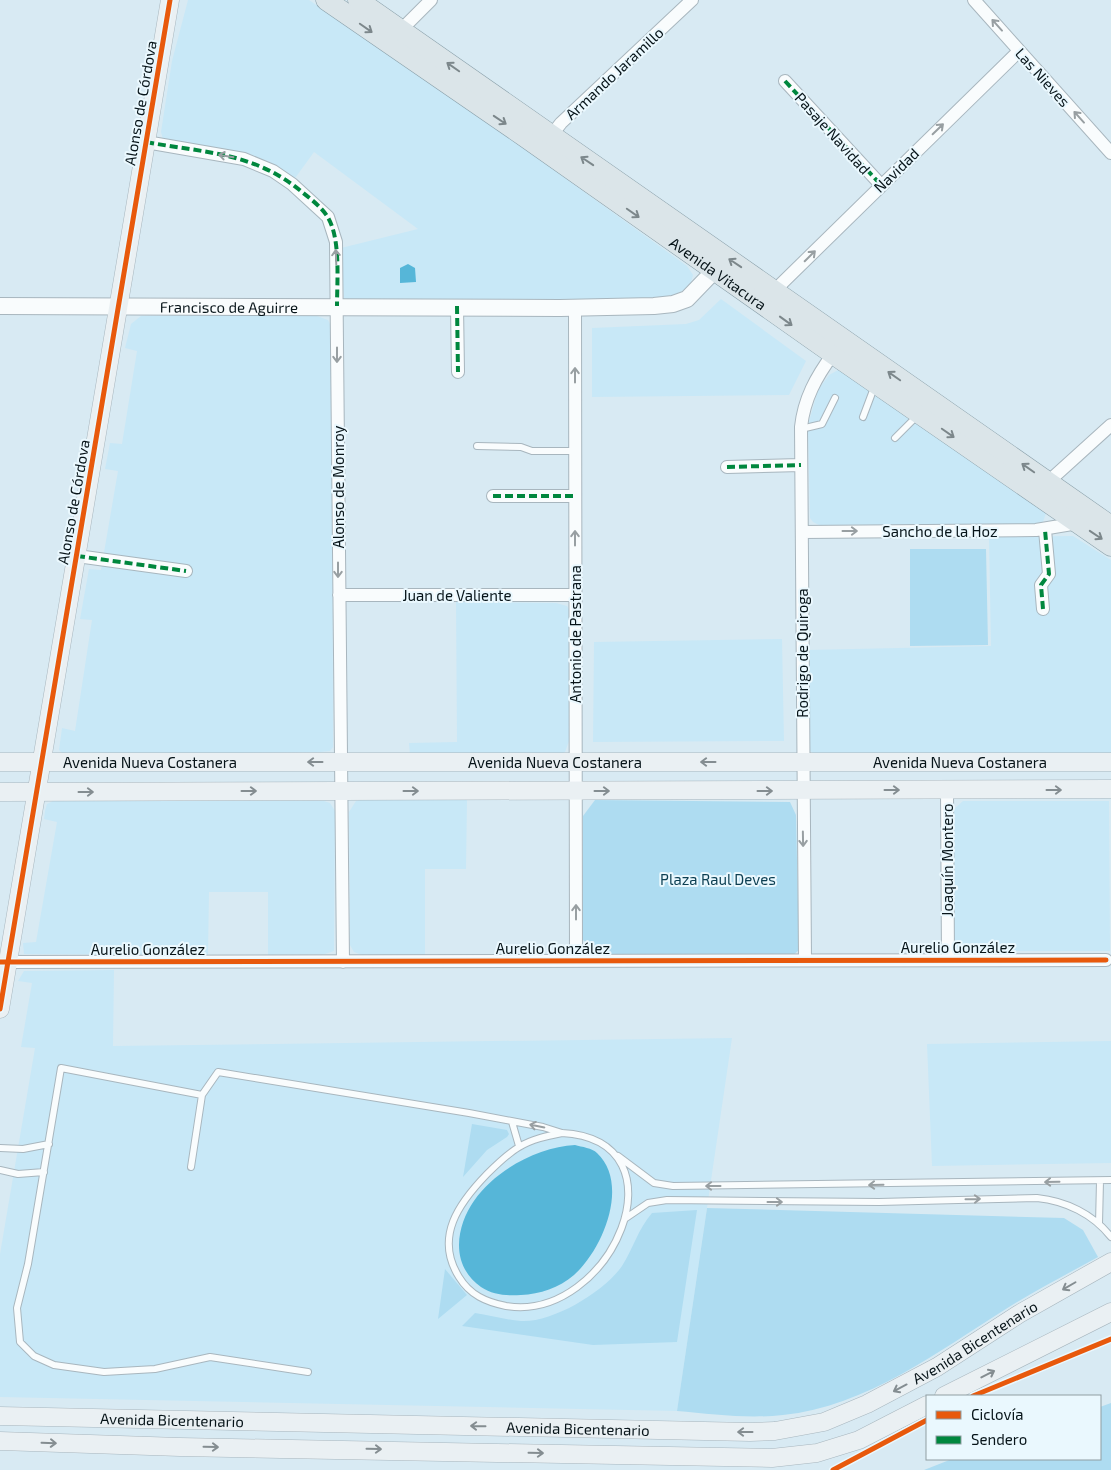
<svg xmlns="http://www.w3.org/2000/svg" width="1111" height="1470" font-family="'Exo 2',sans-serif">
<style>
.built{fill:#c8e8f7}
.green{fill:#aedcf1}
.water{fill:#56b6d8}
.lines{fill:none;stroke-linecap:round;stroke-linejoin:round}
.service-casing{stroke:#a8b6be;stroke-width:8}
.minor-casing{stroke:#a8b6be;stroke-width:14}
.tertiary-casing{stroke:#a8b6be;stroke-width:18}
.secondary-casing{stroke:#a8b6be;stroke-width:19}
.primary-casing{stroke:#899fa9;stroke-width:21}
.service{stroke:#f9fcfd;stroke-width:6}
.minor{stroke:#f9fcfd;stroke-width:12}
.tertiary{stroke:#f9fcfd;stroke-width:16}
.secondary{stroke:#eaf0f3;stroke-width:18}
.primary{stroke:#dbe5e9;stroke-width:20}
.quiet{stroke:#00873e;stroke-width:4;stroke-dasharray:8 4;stroke-linecap:butt}
.cycleway-casing{stroke:#eaf8fe;stroke-width:8}
.cycleway{stroke:#e8590c;stroke-width:5}
.oneway{stroke:#989fa2}
.oneway2{stroke:#7c878b}
.oneway3{stroke:#848d91}
.labels{text-anchor:middle;dominant-baseline:central;stroke-width:4;stroke-linejoin:round;paint-order:stroke}
.street-label{font-size:15px;fill:#071419;stroke:#eaf8fe}
.park-label{font-size:15px;fill:#0b3e52;stroke:#eaf8fe}
</style>
<rect width="100%" height="100%" fill="#d8eaf3"/>
<path class="built" d="M188 0H309L494 127 687 266 693 275 690 286 675 295 661 297 573 301 348 300 344 298 341 248 418 229 314 152 293 181 266 161 250 154 163 139 161 132 172 61Z
M721 299 806 361 789 395 592 397V328L686 324 699 320Z
M314 315 328 320 332 328 333 747 330 751 320 752 64 755 59 750 62 728 75 731 92 620 80 619 89 569 101 570 118 471 105 469 110 443 122 444 137 351 125 348 131 324 141 316Z
M840 369 1046 513 1043 522 1038 524 819 525 813 522 810 518 808 425 818 390 829 375Z
M1073 536 1111 560V754H814L808 749 806 650 991 646 989 537Z
M456 602 556 603 567 606 570 611 569 741 565 752 557 755H410L409 743 457 742Z
M782 639 784 741 593 742 594 642Z
M365 799 467 800 466 869H425V956L362 955 354 952 350 945 349 812 356 801Z
M55 800 324 801 330 803 335 811 334 951 325 954 268 955V892H209L208 955 24 954 23 943 36 942 57 822 44 819 45 811 47 804Z
M963 801H1109L1110 951H965L958 949 953 941V814L954 809Z
M114 970 113 1046 732 1038 677 1411 0 1397V1254L35 1048 21 1047 32 983 18 981 24 971Z
M1111 1041V1163L932 1166 927 1044Z"/>
<path class="green" d="M910 549H986L988 645 910 646Z
M595 800 790 802 796 815 799 950 791 957 604 956 583 940V816Z
M472 1124 507 1130 509 1134 507 1137 487 1150 463 1177Z
M707 1208 1064 1218 1083 1230 1098 1257C1069 1273 1038 1289 1009 1307 940 1350 866 1407 783 1415 748 1419 711 1414 677 1411Z
M697 1210 677 1342 593 1345 462 1326 475 1313C490 1315 506 1320 521 1321 552 1323 604 1292 622 1266 633 1249 638 1229 652 1213Z
M445 1269 467 1295 438 1319Z
M1111 1403V1470H924L952 1459H1100V1407Z"/>
<path class="water" d="M408 264 415 268 416 282 400 283V268Z
M575 1145C582 1147 592 1148 597 1153 630 1184 603 1249 574 1275 559 1288 540 1294 521 1295 507 1296 493 1295 481 1287 467 1277 459 1263 459 1245 460 1189 525 1148 575 1145Z"/>
<g class="lines">
<defs>
<path id="service" d="M863 417 875 385
M801 429 822 424 835 398
M895 438 917 416
M477 446 521 447 532 451H575
M512 1122 519 1146
M562 1133C690 1140 611 1323 506 1306 486 1302 470 1295 459 1277 434 1237 459 1203 487 1174 497 1164 507 1154 519 1147 532 1139 547 1136 562 1133Z
M0 1148 23 1149 49 1144
M618 1156 654 1183 673 1186 1111 1180
M191 1167 202 1095
M0 1170 18 1174 44 1172
M626 1218 648 1203 667 1200 879 1202 1037 1198C1066 1201 1093 1214 1111 1237
M1099 1224 1100 1181
M308 1372 210 1357 155 1369 104 1372 54 1365 34 1356 20 1342 17 1308 28 1264 61 1068 202 1095 218 1072 469 1113 543 1127 562 1133"/>
<path id="minor" d="M974 0 1111 153
M401 30 431 0
M785 81 881 185
M547 141 561 123 692 0
M146 142 244 159 273 171 292 184 328 217 336 242 343 962
M775 290 1019 51
M457 306 458 372
M575 307 576 961
M727 467 801 465
M1048 482 1111 425
M493 496H575
M802 532 1036 530 1078 523
M77 556 186 571
M339 595H575
M1043 609 1041 585 1049 574 1045 530
M947 790 948 960
M805 960 801 427C804 399 816 377 833 354
M1 962 1106 960"/>
<g id="tertiary">
<path id="s1" d="M0 306 560 308 654 306 673 304 687 299 714 271"/>
</g>
<g id="secondary">
<path id="s2" d="M0 762H1111"/>
<path d="M0 792 1111 789"/>
<path d="M0 1009 170 0"/>
<path d="M944 1396 1111 1312"/>
<path id="s3" d="M0 1416 750 1432 775 1431 824 1422 867 1404 937 1367 1019 1314 1111 1262"/>
<path d="M0 1441 180 1447 772 1458 817 1453 859 1440 927 1405"/>
</g>
<g id="primary">
<path id="s4" d="M326 0 525 137 833 354 1111 546"/>
<path d="M358 0 1111 526"/>
</g>
</defs>
<use href="#service" class="service-casing"/>
<use href="#minor" class="minor-casing"/>
<use href="#tertiary" class="tertiary-casing"/>
<use href="#secondary" class="secondary-casing"/>
<use href="#primary" class="primary-casing"/>
<use href="#service" class="service"/>
<use href="#minor" class="minor"/>
<use href="#tertiary" class="tertiary"/>
<use href="#secondary" class="secondary"/>
<use href="#primary" class="primary"/>
<path class="quiet" d="M785 81 881 185
M146 142C205 153 254 152 302 192 311 199 321 207 327 216 341 237 337 281 337 306
M457 306 458 372
M727 467 801 465
M493 496H575
M77 556 186 571
M1043 609 1041 585 1049 574 1045 530"/>
<defs>
<path id="cycleway" d="M0 962 1106 960
M0 1009 170 0
M973 1396 1111 1339
M833 1470 927 1420"/>
</defs>
<use href="#cycleway" class="cycleway-casing"/>
<use href="#cycleway" class="cycleway"/>
</g>
<defs><path id="oneway-shaft" d="M-6 0H5M1.5-3L5.5 0L1.5 3" fill="none" stroke-width="1.6" stroke-linecap="round" stroke-linejoin="round" transform="scale(1.25)"/></defs>
<g class="oneway">
<use href="#oneway-shaft" transform="translate(997 25) rotate(-132)"/>
<use href="#oneway-shaft" transform="translate(1079 117) rotate(-132)"/>
<use href="#oneway-shaft" transform="translate(938 129) rotate(-44)"/>
<use href="#oneway-shaft" transform="translate(226 156) rotate(-171)"/>
<use href="#oneway-shaft" transform="translate(810 256) rotate(-45)"/>
<use href="#oneway-shaft" transform="translate(336 257) rotate(-92)"/>
<use href="#oneway-shaft" transform="translate(337 355) rotate(90)"/>
<use href="#oneway-shaft" transform="translate(575 375) rotate(-90)"/>
<use href="#oneway-shaft" transform="translate(850 531)"/>
<use href="#oneway-shaft" transform="translate(575 538) rotate(-90)"/>
<use href="#oneway-shaft" transform="translate(338 570) rotate(90)"/>
<use href="#oneway-shaft" transform="translate(803 839) rotate(89)"/>
<use href="#oneway-shaft" transform="translate(576 912) rotate(-90)"/>
<use href="#oneway-shaft" transform="translate(537 1126) rotate(-169)"/>
<use href="#oneway-shaft" transform="translate(1052 1182) rotate(179)"/>
<use href="#oneway-shaft" transform="translate(876 1185) rotate(179)"/>
<use href="#oneway-shaft" transform="translate(713 1186) rotate(180)"/>
<use href="#oneway-shaft" transform="translate(973 1199) rotate(-1)"/>
<use href="#oneway-shaft" transform="translate(775 1202)"/>
</g>
<g class="oneway2">
<use href="#oneway-shaft" transform="translate(366 28) rotate(35)"/>
<use href="#oneway-shaft" transform="translate(453 67) rotate(-145)"/>
<use href="#oneway-shaft" transform="translate(500 120) rotate(34)"/>
<use href="#oneway-shaft" transform="translate(587 161) rotate(-146)"/>
<use href="#oneway-shaft" transform="translate(633 213) rotate(35)"/>
<use href="#oneway-shaft" transform="translate(735 263) rotate(-146)"/>
<use href="#oneway-shaft" transform="translate(786 321) rotate(36)"/>
<use href="#oneway-shaft" transform="translate(894 376) rotate(-145)"/>
<use href="#oneway-shaft" transform="translate(948 433) rotate(35)"/>
<use href="#oneway-shaft" transform="translate(1028 468) rotate(-145)"/>
<use href="#oneway-shaft" transform="translate(1096 535) rotate(34)"/>
</g>
<g class="oneway3">
<use href="#oneway-shaft" transform="translate(315 762) rotate(-180)"/>
<use href="#oneway-shaft" transform="translate(708 762) rotate(-180)"/>
<use href="#oneway-shaft" transform="translate(892 790)"/>
<use href="#oneway-shaft" transform="translate(1054 790)"/>
<use href="#oneway-shaft" transform="translate(249 791)"/>
<use href="#oneway-shaft" transform="translate(411 791)"/>
<use href="#oneway-shaft" transform="translate(602 791)"/>
<use href="#oneway-shaft" transform="translate(765 791)"/>
<use href="#oneway-shaft" transform="translate(86 792)"/>
<use href="#oneway-shaft" transform="translate(1069 1286) rotate(150)"/>
<use href="#oneway-shaft" transform="translate(988 1374) rotate(-27)"/>
<use href="#oneway-shaft" transform="translate(900 1388) rotate(152)"/>
<use href="#oneway-shaft" transform="translate(478 1426) rotate(-179)"/>
<use href="#oneway-shaft" transform="translate(745 1432) rotate(-180)"/>
<use href="#oneway-shaft" transform="translate(49 1443) rotate(2)"/>
<use href="#oneway-shaft" transform="translate(211 1447) rotate(1)"/>
<use href="#oneway-shaft" transform="translate(374 1449) rotate(1)"/>
<use href="#oneway-shaft" transform="translate(536 1453) rotate(1)"/>
</g>
<g class="labels">
<g class="street-label">
<text transform="translate(614 73) rotate(-43)">Armando Jaramillo</text>
<text transform="translate(1043 77) rotate(48)">Las Nieves</text>
<text transform="translate(140 103) rotate(-80)">Alonso de Córdova</text>
<text transform="translate(833 133) rotate(48)">Pasaje Navidad</text>
<text transform="translate(896 170) rotate(-44)">Navidad</text>
<text stroke="none"><textPath href="#s4" startOffset="478">Avenida Vitacura</textPath></text>
<text stroke="none"><textPath href="#s1" startOffset="229">Francisco de Aguirre</textPath></text>
<text transform="translate(338 487) rotate(-90)">Alonso de Monroy</text>
<text transform="translate(73 502) rotate(-80)">Alonso de Córdova</text>
<text x="940" y="531">Sancho de la Hoz</text>
<text x="457" y="595">Juan de Valiente</text>
<text transform="translate(575 634) rotate(-90)">Antonio de Pastrana</text>
<text transform="translate(802 653) rotate(-90)">Rodrigo de Quiroga</text>
<text stroke="none"><textPath href="#s2" startOffset="150">Avenida Nueva Costanera</textPath></text>
<text stroke="none"><textPath href="#s2" startOffset="555">Avenida Nueva Costanera</textPath></text>
<text stroke="none"><textPath href="#s2" startOffset="960">Avenida Nueva Costanera</textPath></text>
<text transform="translate(947 860) rotate(-90)">Joaquín Montero</text>
<text x="958" y="947">Aurelio González</text>
<text x="553" y="948">Aurelio González</text>
<text x="148" y="949">Aurelio González</text>
<text stroke="none"><textPath href="#s3" startOffset="996">Avenida Bicentenario</textPath></text>
<text stroke="none"><textPath href="#s3" startOffset="172">Avenida Bicentenario</textPath></text>
<text stroke="none"><textPath href="#s3" startOffset="578">Avenida Bicentenario</textPath></text>
</g>
<g class="park-label">
<text x="718" y="879">Plaza Raul Deves</text>
</g>
</g>
<rect x="926" y="1395" width="175" height="65" fill="#eaf8fe" stroke="#8f9da2"/>
<rect x="936" y="1411" width="25" height="8" fill="#e8590c" stroke="#8f9da2"/>
<text x="971" y="1420" font-size="15" fill="#071419">Ciclovía</text>
<rect x="936" y="1436" width="25" height="8" fill="#00873e" stroke="#8f9da2"/>
<text x="971" y="1445" font-size="15" fill="#071419">Sendero</text>
</svg>
